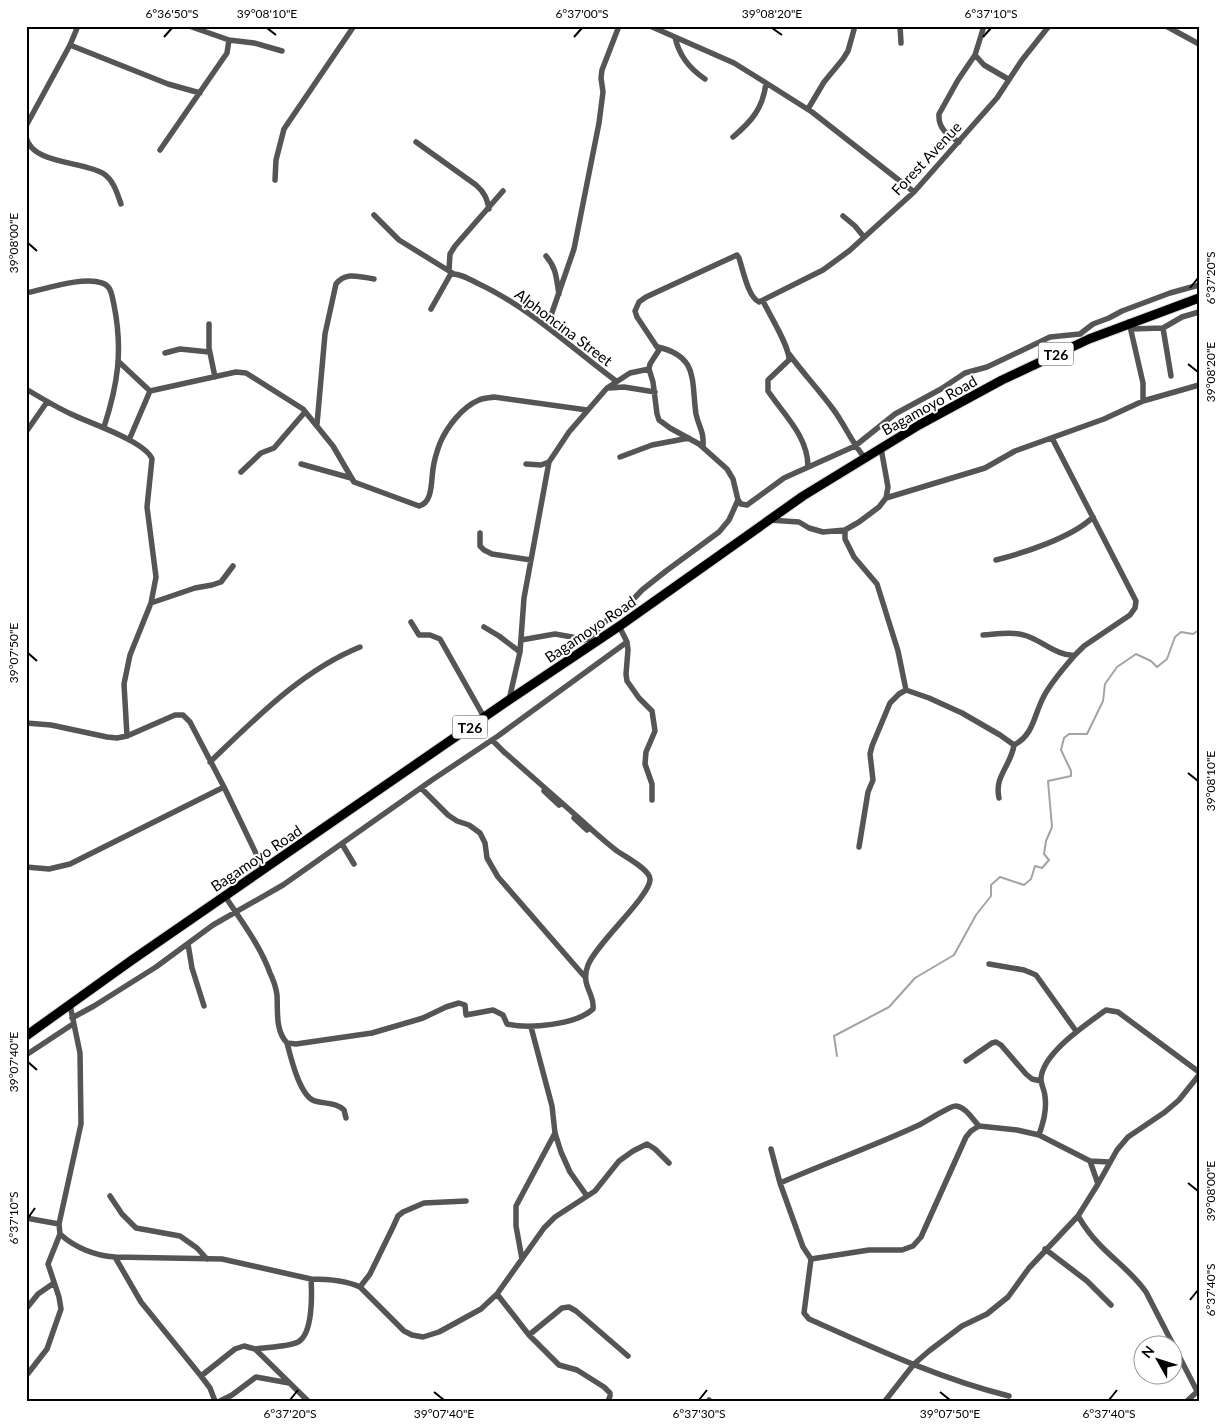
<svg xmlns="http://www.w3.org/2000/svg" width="1225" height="1427" font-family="Lato,sans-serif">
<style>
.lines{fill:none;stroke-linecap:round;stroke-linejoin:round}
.stream{stroke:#a3a3a3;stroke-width:2}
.trunk-casing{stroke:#dbdbdb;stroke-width:11}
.minor{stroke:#555;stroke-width:5.5}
.trunk{stroke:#000;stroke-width:9}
.ticks{fill:none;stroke:#000;stroke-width:2}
.labels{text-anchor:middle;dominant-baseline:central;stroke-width:4;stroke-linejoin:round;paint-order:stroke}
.shield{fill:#fff;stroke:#4c4c4c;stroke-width:1}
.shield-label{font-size:14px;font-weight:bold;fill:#000}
.street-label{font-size:15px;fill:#000;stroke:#fff}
.neatline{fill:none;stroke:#000;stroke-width:2}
.ticks-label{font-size:12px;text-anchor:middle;fill:#000}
</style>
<rect width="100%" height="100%" fill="#fff"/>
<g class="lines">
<path class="stream" d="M837 1056 834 1036 889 1007 915 978 954 955 976 915 991 896V885L1000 877 1024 885 1031 879 1035 866 1042 868 1049 860 1044 854 1046 841 1052 827 1048 781 1071 776V771L1061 750 1064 738 1069 734H1087L1103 701 1105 684 1117 667 1136 654 1151 661 1157 667 1167 659 1175 637 1181 632 1193 634 1199 630"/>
<defs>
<path id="trunk" d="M26 1036 132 960 509 700 621 625 803 496 919 425 1002 380 1089 339 1199 298"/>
</defs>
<use href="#trunk" class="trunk-casing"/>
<path class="minor" d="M189 26 229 40 254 43 282 51
M650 26 734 63 763 81 812 112 914 192
M900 26 901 43
M1049 26 1022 60 997 98 914 192 849 251 823 270 759 302C748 297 743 270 739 258L737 255 646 297 639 302 635 311 637 317 659 350 650 364 649 369 653 382 657 414 659 420 670 428 699 444 727 469 733 479 738 500 741 504 747 505 784 478 855 446 895 414 941 389 965 373 987 367 1050 337 1080 334 1093 324 1109 318 1122 311 1170 293 1199 285
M1166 26 1199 44
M675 37C679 56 690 69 705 79
M70 45 168 84 200 93
M975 55 984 65 1008 79
M808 109 824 82 843 59 848 51 855 26
M26 126 70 45 78 26
M26 137C32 165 85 161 104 174 114 181 117 193 121 204
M733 137C752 121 763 108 766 83
M416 142 476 185C484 192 487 198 489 209
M959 142C948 135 938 129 939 114L958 80 975 55 984 26
M160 150 227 53 229 40
M275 180 276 160 284 129 354 26
M374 215 399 240 454 274
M843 216 855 226 864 237
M546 256C557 269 556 278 559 294
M449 270 450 254 455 246 503 191
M26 293C46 289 83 276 102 283 112 286 112 297 114 305 123 350 118 384 104 427
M763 301C769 314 790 347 789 360L768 380V391C784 415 808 436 808 467
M431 309 449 277 451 274C460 273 469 279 477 283 529 307 570 347 616 381
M209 324V348L215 377
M547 327 574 249 599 123 603 92 601 78 602 70 619 26
M1163 328 1171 376
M1131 329 1163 328 1182 317 1199 312
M658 347C699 357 691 380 696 414 699 428 704 430 703 447
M165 353 180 349 209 352
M789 354C803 373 819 390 833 409 845 425 852 443 865 458
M119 362 150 391
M609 388 624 387 655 392
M26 389C41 398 56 407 71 414 89 423 145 441 152 459L147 507 156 577 151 603 130 655 124 684 127 736
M1143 401 1199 385
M317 424 325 334 336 284C346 271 360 277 374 279
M26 432 47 402
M129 440 150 391 236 372 246 373 303 409 333 446 354 482 419 506C433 503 431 481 433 469 434 461 437 451 440 443 447 427 462 407 479 400 483 398 489 398 494 397L587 410
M620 457 652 445 689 438
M301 464 351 478
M526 464 541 465 549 462 569 432 607 388 630 373 649 369
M241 472 261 453 274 448 305 412
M886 498 985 468 1015 451 1104 419 1143 401V383L1129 322
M769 520 799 522 809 528 823 532 845 530 859 522 879 507 886 498 888 487 881 448
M845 530V539L854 557 877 584 898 651 906 690 929 698 962 713 1000 735 1014 745C1011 766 994 776 999 798
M480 533V546L484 550 492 554 531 560
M996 560C1024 553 1073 537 1093 517
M151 603 195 588 212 585 221 582 233 566
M411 622 419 635H430L440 639 484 717
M619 626 627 642 628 650 626 674 627 681 639 698 652 711 655 731 646 752 645 764 652 784V800
M484 627 499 636 520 652
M983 635C998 634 1013 631 1027 636 1042 641 1059 657 1075 655L1084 646 1130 615 1135 608 1136 601 1052 438
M521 640 555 634 572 637 583 640 588 639 608 619 626 607 642 590 666 571 719 532 729 520 738 500
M509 700 520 652 524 598 549 462
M26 723 51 725 107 737 117 738 127 736 175 715H183L190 722 224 787 264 870
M492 740 505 753
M1014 745C1034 735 1034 714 1044 696 1052 681 1064 668 1075 655
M210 762C255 719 301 671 360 647
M421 788 448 815 457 821 469 825 480 833 485 843 487 858 498 877 585 977
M544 791 559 805
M574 818 587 830
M342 844 354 864
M859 847 868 792 873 780 870 754 872 746 890 703 899 694 906 690
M26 867 49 869 70 864 224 787
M225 896C241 921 260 945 270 973 273 979 276 988 277 995 278 1011 275 1030 287 1043L296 1044 372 1033 423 1018 446 1007 459 1003 465 1005 466 1015 493 1010 503 1015 507 1024C529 1029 576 1025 593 1009 595 993 580 986 588 965 596 944 649 897 650 880 651 870 626 857 617 851 604 841 592 830 580 819 554 796 529 774 503 751
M188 944 192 968 204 1006
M989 964 1024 970 1036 975 1076 1031
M70 1005 80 1053 81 1124 59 1224 60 1234C74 1247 95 1256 115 1257L141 1302 201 1376 235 1349 244 1346 255 1349 308 1401
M72 1018 94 1006 156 967 213 925 283 885 432 780 498 736 627 642
M531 1027 552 1106 555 1133 561 1152 570 1172 587 1196
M287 1043C291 1058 300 1097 315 1101 325 1104 336 1102 344 1110L346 1118
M26 1055 73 1024
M966 1061 992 1043 996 1042 1001 1045 1026 1074 1032 1079 1041 1081
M1039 1135C1043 1123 1047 1110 1045 1097 1045 1091 1041 1085 1041 1079 1042 1053 1087 1024 1106 1010L1118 1012 1199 1072
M771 1149 780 1183 803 1247 811 1259 869 1250H902L913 1246 921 1237 966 1137 971 1131 979 1126 1017 1130 1039 1135 1090 1161 1109 1162
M1090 1161 1098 1184
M780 1183C826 1163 874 1146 919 1125 927 1121 951 1105 956 1106 966 1107 973 1120 979 1126
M110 1196 122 1214 136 1228 180 1236 197 1248 207 1259
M1078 1216C1084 1226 1091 1236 1099 1244 1116 1262 1131 1271 1146 1292L1197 1391
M26 1218 59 1224
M1045 1249 1087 1281 1111 1305
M115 1257 222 1259 311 1279C328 1279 345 1280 360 1287L404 1331 412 1335 423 1337 439 1332 481 1309 497 1294 544 1228 555 1217 595 1191 619 1161 633 1151 647 1144 655 1149 669 1163
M522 1259 516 1226V1206L555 1133
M811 1259 804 1313 809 1319C874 1348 940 1379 1009 1396
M360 1287 370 1274 393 1227 398 1216 403 1212 424 1203 466 1201
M497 1294 529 1335 559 1365 577 1370 604 1387 610 1393V1396L608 1401
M26 1309 38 1294 54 1283
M529 1335 562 1308 569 1307 576 1311 628 1356
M255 1349C267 1347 288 1347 298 1342 313 1334 312 1294 311 1279
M26 1376 47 1349 61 1309 59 1297 48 1264 60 1234
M201 1376 210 1388 215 1401
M709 1400 710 1401
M220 1401 232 1395 256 1377 289 1383
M885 1401 914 1364 929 1351 962 1326 987 1314 1008 1297 1029 1268 1078 1216 1098 1184 1117 1150 1128 1137 1165 1112 1179 1100 1199 1075
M1187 1401 1199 1390"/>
<use href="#trunk" class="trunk"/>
</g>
<path class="ticks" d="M267 28 276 35M772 28 782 35M164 37 172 28M574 37 582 28M983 37 991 28M28 243 37 251M1190 288 1198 278M1188 364 1198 372M28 653 37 661M1188 773 1198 781M28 1062 37 1070M1188 1183 1198 1191M28 1218 35 1208M1190 1300 1198 1290M434 1392 444 1400M940 1392 950 1400M290 1400 298 1390M699 1400 707 1390M1109 1400 1117 1390"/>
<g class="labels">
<g class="shield">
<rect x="1038.5" y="342.5" width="35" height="23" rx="4"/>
<rect x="452.5" y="715.5" width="35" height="23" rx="4"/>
</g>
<g class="shield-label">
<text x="1056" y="354">T26</text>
<text x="470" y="727">T26</text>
</g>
<g class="street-label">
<text transform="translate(926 158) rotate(-47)">Forest Avenue</text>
<text transform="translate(564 327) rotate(37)">Alphoncina Street</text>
<text transform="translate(929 405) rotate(-29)">Bagamoyo Road</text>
<text transform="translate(590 629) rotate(-34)">Bagamoyo Road</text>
<text transform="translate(256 858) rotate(-34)">Bagamoyo Road</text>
</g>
</g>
<rect width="1225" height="1427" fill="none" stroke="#ffffff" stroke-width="55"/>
<g transform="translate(1158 1360) rotate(309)"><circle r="24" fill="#ffffff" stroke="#999999"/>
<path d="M0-4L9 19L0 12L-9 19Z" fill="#000000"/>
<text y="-8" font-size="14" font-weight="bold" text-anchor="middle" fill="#000000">N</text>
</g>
<rect x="28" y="28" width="1170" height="1372" class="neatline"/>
<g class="ticks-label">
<text x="172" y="18">6°36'50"S</text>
<text x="267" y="18">39°08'10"E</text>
<text x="582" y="18">6°37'00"S</text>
<text x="772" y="18">39°08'20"E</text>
<text x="991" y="18">6°37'10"S</text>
<text transform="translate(14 243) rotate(-90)" y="4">39°08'00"E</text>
<text transform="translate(1211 278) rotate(-90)" y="4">6°37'20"S</text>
<text transform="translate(1211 372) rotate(-90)" y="4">39°08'20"E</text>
<text transform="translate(14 653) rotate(-90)" y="4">39°07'50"E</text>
<text transform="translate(1211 781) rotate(-90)" y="4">39°08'10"E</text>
<text transform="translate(14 1062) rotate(-90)" y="4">39°07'40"E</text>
<text transform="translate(1211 1191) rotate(-90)" y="4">39°08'00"E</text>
<text transform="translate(14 1218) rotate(-90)" y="4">6°37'10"S</text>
<text transform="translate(1211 1290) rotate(-90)" y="4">6°37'40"S</text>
<text x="290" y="1418">6°37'20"S</text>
<text x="444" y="1418">39°07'40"E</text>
<text x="699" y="1418">6°37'30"S</text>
<text x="950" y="1418">39°07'50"E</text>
<text x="1109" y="1418">6°37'40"S</text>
</g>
</svg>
